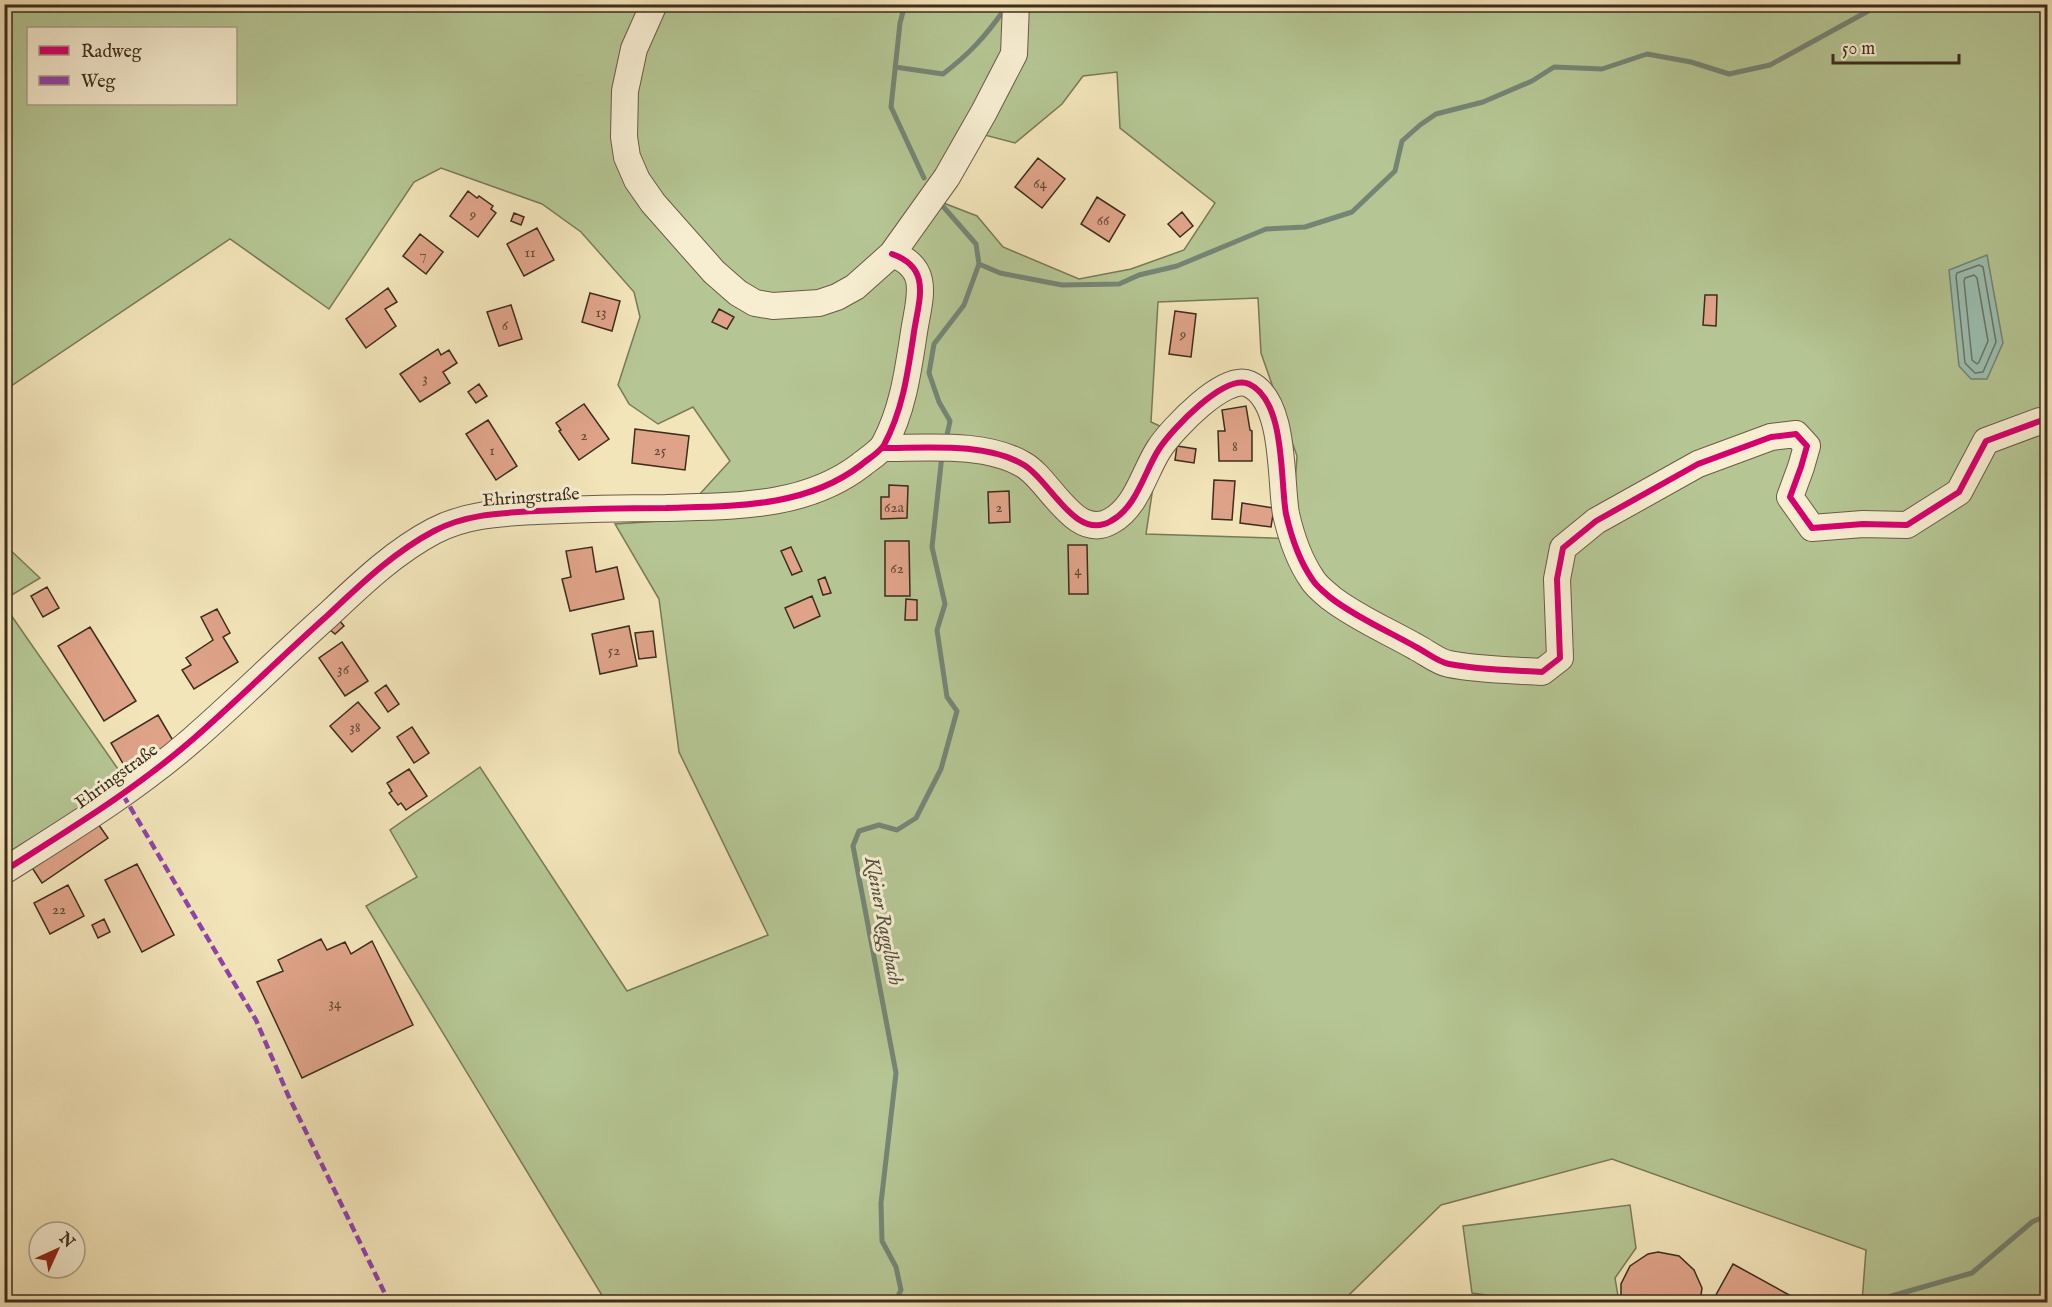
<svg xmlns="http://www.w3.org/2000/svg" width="2052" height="1307" font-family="'IM FELL English',serif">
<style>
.green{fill:#b5c694;stroke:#797a58;stroke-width:1.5;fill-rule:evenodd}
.water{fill:#9bbfb1;stroke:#758575;stroke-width:1.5}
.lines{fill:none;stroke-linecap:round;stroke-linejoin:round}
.shore{stroke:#6c7666;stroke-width:1.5}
.stream{stroke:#758575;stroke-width:5}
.building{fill:#dfa389;stroke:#3d2d1c;stroke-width:1.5}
.minor-casing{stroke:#6a5b44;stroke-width:28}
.minor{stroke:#f7eed2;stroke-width:26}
.quiet{stroke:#8e44ad;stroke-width:4.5;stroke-dasharray:9 4.5;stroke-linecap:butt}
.cycleway-casing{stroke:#f7eed2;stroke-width:10}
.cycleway{stroke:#d6006c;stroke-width:6}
.labels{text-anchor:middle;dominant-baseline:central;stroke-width:6;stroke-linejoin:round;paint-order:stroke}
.number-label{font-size:15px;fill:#664a37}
.street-label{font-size:18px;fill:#3d2d1c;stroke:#f7eed2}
.water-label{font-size:20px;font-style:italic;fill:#545241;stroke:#f7eed2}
</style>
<rect width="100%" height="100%" fill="#f3e5ba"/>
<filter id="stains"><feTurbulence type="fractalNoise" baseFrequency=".00333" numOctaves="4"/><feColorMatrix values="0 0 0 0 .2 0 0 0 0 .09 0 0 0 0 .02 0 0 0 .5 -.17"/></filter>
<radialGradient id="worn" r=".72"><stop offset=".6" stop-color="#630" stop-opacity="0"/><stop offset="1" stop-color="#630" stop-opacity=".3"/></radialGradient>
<path class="green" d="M4 5H2047V1302H1862L1866 1250 1612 1159 1441 1205 1350 1294 1348 1302H606L366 906 417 877 390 830 480 767 627 991 768 935 679 752 659 599 615 524 676 520 730 461 693 407 658 424 629 404 618 385 640 317 634 292 581 232 542 204 441 168 414 182 329 309 230 239 5 390ZM28 28H236V104H28ZM1117 72 1120 128 1215 203 1184 250 1131 269 1079 279 1003 247 977 216 923 195 962 129 1015 143 1062 104 1083 76ZM1258 298 1261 353 1297 456 1294 498 1302 539 1146 534 1162 427 1151 422 1158 302Z
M5 545 40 578 5 599H4Z
M4 605 136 795 4 858Z
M1630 1205 1636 1248 1615 1278 1619 1302H1522L1520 1300 1472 1293 1463 1226Z"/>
<path class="water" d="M1987 255 2003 343 1987 379H1971L1959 366 1949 270Z"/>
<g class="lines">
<path class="shore" d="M1979 265 1983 267 1996 342 1983 372 1975 373 1965 363 1956 276 1957 273Z
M1974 275 1977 278 1988 341 1979 362 1977 364 1972 360 1964 281 1965 278Z"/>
<path class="stream" d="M905 4 900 23 891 107 924 178
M895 67 943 74C969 54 985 37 1004 10
M940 203 976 244 979 264 964 305 934 344 929 373 939 402 950 421 946 440
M979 264 1000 273 1062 285 1119 284 1139 275 1177 266 1266 229 1305 227 1352 212 1395 171 1402 141 1420 125 1436 114 1483 102 1532 81 1554 67 1602 69 1647 54 1691 62 1729 74 1770 65 1881 4
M1888 1297 1972 1273 2032 1222 2048 1215
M895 1302 901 1290 896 1267 882 1241 881 1203 896 1073 853 846 859 831 879 825 897 830 916 818 941 769 957 711 947 697 937 630 945 604 932 547 942 455"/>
</g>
<path class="building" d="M1038 158 1065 179 1042 208 1015 187Z
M468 191 477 198 479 196 493 206 491 209 496 213 478 237 450 216Z
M1097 197 1125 215 1109 242 1081 224Z
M1182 212 1193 226 1180 237 1168 224Z
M514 213 524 217 521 225 511 221Z
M537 228 554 260 524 276 507 244Z
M420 234 443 252 426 274 403 256Z
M388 288 397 302 385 309 396 326 366 348 346 319Z
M590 293 620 301 612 331 582 322Z
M1705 295H1717L1716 326 1703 325Z
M511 305 522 339 499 346 487 312Z
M719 309 734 317 727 329 712 322Z
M1175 311 1196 314 1191 357 1169 354Z
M438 349 441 355 449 350 457 363 443 372 450 383 420 402 400 374Z
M479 384 487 396 476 403 468 392Z
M584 404 609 439 579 460 559 431 561 430 556 423Z
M1246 406 1250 430 1252 431V461H1219L1218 431H1225L1222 410Z
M488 420 517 466 496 480 466 434Z
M635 429 689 436 685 470 632 463Z
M1177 446 1196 449 1194 463 1175 460Z
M1214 480 1235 481 1232 520 1212 519Z
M889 485 908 486 907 518 881 519V497H889Z
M1009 491 1010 522 989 523 988 492Z
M1242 503 1274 508 1271 527 1240 523Z
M885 541H909L910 596H885Z
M1068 545H1087L1088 594H1069Z
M592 547 596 572 617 567 624 599 570 611 562 579 571 577 566 551Z
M791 547 802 571 792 575 781 551Z
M825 577 831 593 823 595 818 580Z
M47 587 59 608 43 617 31 596Z
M812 596 820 616 794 628 785 608Z
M906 599 917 600V620H905Z
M217 609 230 633 223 637 238 662 194 689 182 670 191 665 186 658 213 640 201 617Z
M339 620 344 626 335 634 329 629Z
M629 626 637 666 600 674 592 634Z
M90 627 136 701 104 721 58 646Z
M653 631 656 657 639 659 635 633Z
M342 642 368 681 345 696 319 658Z
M386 685 399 704 388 712 375 693Z
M358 702 380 728 352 752 330 726Z
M158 715 175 744 128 772 111 743Z
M412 727 429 753 414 763 397 737Z
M409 769 427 796 406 810 401 803 398 805 389 793 392 791 387 783Z
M94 818 108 838 42 883 29 863Z
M137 864 174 935 142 952 105 880Z
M68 885 84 916 50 934 34 903Z
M104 919 110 932 98 938 92 925Z
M321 939 327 950 345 942 351 954 372 941 413 1025 302 1078 257 982 283 971 278 960Z
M1658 1252 1679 1256 1694 1270 1702 1288 1700 1302H1621V1284L1630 1266 1648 1254Z
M1733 1264 1802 1302H1712Z"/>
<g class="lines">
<defs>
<path id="minor" d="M654 4 634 49 625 91 624 137 627 157 637 180 653 203 714 272 738 293 755 303 773 306 819 303 837 297 855 287 892 254 947 177 984 112 1014 54 1016 4
M883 448C926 448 986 442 1024 465 1050 480 1075 542 1111 521 1137 507 1144 472 1159 449 1172 429 1225 373 1249 384 1286 401 1280 481 1286 514 1291 536 1299 560 1312 579 1316 586 1325 593 1331 598 1357 618 1388 631 1416 647 1426 652 1438 662 1449 664 1479 670 1511 670 1542 672L1560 658 1557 579 1563 548 1596 521 1698 464 1771 437 1796 434 1807 446 1801 467 1790 497 1812 528 1863 524 1907 525 1959 492 1986 441 2040 421H2048
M4 871C70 829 133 791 192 740 238 700 282 656 328 615 361 584 394 552 434 531 466 514 501 513 536 511 580 509 623 508 666 508 733 506 805 508 861 465 868 459 879 453 884 445 903 410 908 371 914 332 919 299 932 268 892 254"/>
</defs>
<use href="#minor" class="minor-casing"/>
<use href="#minor" class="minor"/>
<path class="quiet" d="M123 795 256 1020 288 1095 389 1302"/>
<defs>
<path id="cycleway" d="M883 448C926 448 986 442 1024 465 1050 480 1075 542 1111 521 1137 507 1144 472 1159 449 1172 429 1225 373 1249 384 1286 401 1280 481 1286 514 1291 536 1299 560 1312 579 1316 586 1325 593 1331 598 1357 618 1388 631 1416 647 1426 652 1438 662 1449 664 1479 670 1511 670 1542 672L1560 658 1557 579 1563 548 1596 521 1698 464 1771 437 1796 434 1807 446 1801 467 1790 497 1812 528 1863 524 1907 525 1959 492 1986 441 2040 421H2048
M4 871C70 829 133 791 192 740 238 700 282 656 328 615 361 584 394 552 434 531 466 514 501 513 536 511 580 509 623 508 666 508 733 506 805 508 861 465 868 459 879 453 884 445 903 410 908 371 914 332 919 299 932 268 892 254"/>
</defs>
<use href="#cycleway" class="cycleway-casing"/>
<use href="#cycleway" class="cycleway"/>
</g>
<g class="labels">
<g class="number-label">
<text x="1040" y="183">64</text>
<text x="473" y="214">9</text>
<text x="1103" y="220">66</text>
<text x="530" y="252">11</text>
<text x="423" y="254">7</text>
<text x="601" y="312">13</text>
<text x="505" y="325">6</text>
<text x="1183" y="334">9</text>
<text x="425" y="378">3</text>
<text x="584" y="435">2</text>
<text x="1235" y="446">8</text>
<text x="492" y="450">1</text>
<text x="660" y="450">25</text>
<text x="894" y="507">62a</text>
<text x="999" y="507">2</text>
<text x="897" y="568">62</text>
<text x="1078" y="570">4</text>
<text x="614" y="650">52</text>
<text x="343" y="669">36</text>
<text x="355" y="727">38</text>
<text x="59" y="909">22</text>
<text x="335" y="1003">34</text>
</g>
<g class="street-label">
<text transform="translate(531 498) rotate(-4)">Ehringstraße</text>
<text transform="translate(117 777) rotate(-36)">Ehringstraße</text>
</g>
<g class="water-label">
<text transform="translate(883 921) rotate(79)">Kleiner Ragglbach</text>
</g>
</g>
<rect width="2052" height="1307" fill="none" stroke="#f3e5ba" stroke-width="24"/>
<rect x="6" y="6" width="2040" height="1295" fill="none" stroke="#3d2d1c" stroke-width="3"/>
<rect x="12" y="12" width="2028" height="1283" fill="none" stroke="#3d2d1c" stroke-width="1.5"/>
<rect x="27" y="27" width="210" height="78" fill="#f7eed2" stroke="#ada189" stroke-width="1.5"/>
<rect x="39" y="46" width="30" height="9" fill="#d6006c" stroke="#ada189" stroke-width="1.5"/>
<text x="81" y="57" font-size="18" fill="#3d2d1c">Radweg</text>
<rect x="39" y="76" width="30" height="9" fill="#8e44ad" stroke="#ada189" stroke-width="1.5"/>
<text x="81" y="87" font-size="18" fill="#3d2d1c">Weg</text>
<g transform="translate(57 1250) rotate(45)"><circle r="28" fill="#f7eed2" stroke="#ada189" stroke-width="1.5"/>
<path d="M0-4.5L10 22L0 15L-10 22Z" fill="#8f2418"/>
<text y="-9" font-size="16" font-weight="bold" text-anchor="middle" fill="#3d2d1c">N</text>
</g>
<path d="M1833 54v9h126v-9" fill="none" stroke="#3d2d1c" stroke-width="3"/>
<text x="1842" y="54" font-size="18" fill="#3d2d1c" stroke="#f7eed2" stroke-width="4.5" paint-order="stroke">50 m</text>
<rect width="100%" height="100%" filter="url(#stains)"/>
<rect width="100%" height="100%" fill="url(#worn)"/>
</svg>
